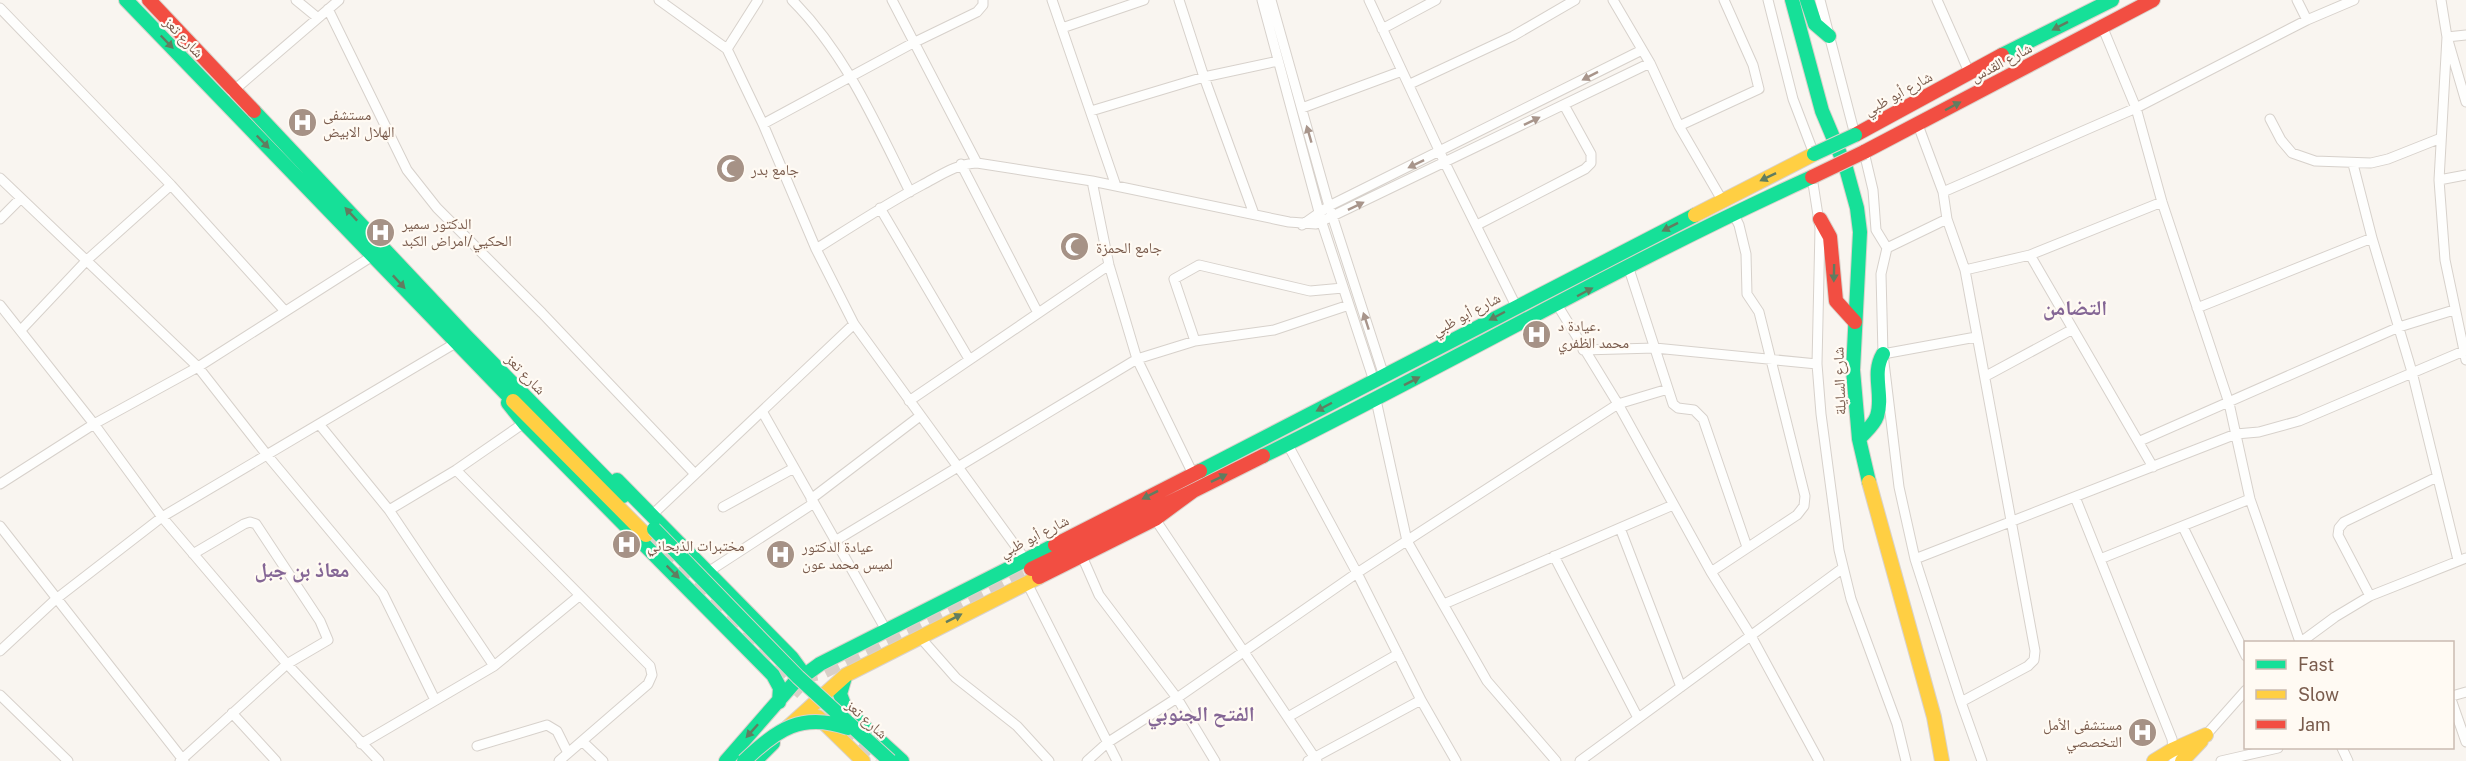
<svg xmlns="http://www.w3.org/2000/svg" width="2466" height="761" font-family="'Public Sans','Noto Naskh Arabic',sans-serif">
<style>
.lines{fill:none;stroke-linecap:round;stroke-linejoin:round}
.primary-tunnel{stroke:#d9cfc7;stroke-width:15;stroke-dasharray:15 8;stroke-linecap:butt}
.street-casing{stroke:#d7d1cb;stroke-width:11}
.fast-casing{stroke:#d9d2cb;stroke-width:16}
.slow-casing{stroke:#d9d2cb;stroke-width:16}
.jam-casing{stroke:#d9d2cb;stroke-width:16}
.street{stroke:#fefefd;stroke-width:9}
.fast{stroke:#16e098;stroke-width:14}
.slow{stroke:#ffcf43;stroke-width:14}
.jam{stroke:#f24e42;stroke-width:14}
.fast-bridge-casing{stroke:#d9d2cb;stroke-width:16;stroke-linecap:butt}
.jam-bridge-casing{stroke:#d9d2cb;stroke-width:16;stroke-linecap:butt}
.fast-bridge{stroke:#16e098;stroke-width:14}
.jam-bridge{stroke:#f24e42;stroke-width:14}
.oneway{fill:#617d60}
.oneway2{fill:#a8958b}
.labels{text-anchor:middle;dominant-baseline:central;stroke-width:4.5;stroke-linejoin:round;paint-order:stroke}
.street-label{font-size:15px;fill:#7a5c4d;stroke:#fffaf3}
.poi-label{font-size:15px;fill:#7a5c4d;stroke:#fffaf3;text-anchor:start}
.district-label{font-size:21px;font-weight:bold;fill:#846695;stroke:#fffaf3}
</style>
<rect width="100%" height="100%" fill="#f9f5f0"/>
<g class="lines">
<path class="primary-tunnel" d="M646 535 779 671 876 761
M802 676 822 672 1031 569"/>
<defs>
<path id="street" d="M296 0 318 18
M659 0 727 49 763 124 816 249 854 324 1025 559
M792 0C846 54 876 124 910 192
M892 0 977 163
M1052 0 1116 186
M1179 0 1204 77 1254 214
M1262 0 1322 223 1374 381
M1271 0 1329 206 1384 376
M1369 0 1445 163 1516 306
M1613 0 1650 63 1679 126 1722 200
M1768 0 1793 99 1814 154
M1820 0 1855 135
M1937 0 1969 72
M2297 0 2307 20
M2441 0 2447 37 2439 180 2445 260 2466 360
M0 8 171 185 284 310
M328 9 407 170 437 208 542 313 695 474
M2102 26 2136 108 2162 202 2229 403 2250 499 2300 642
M1062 28 1144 0
M1382 29 1436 0
M2466 35 2447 37 2466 102
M727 49 758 0
M1410 84 1513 36 1575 0
M232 92 339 0
M1302 108 1402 71
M1091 111 1204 77 1278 61
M2270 119 2281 140 2292 153 2315 161 2371 163 2388 159 2441 138
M763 124 913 43 977 12 983 5V0
M1918 125 1943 192 1947 219 1965 270 2035 651 2034 660 2028 666 1961 702
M1679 126 1759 89 1753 65 1724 0
M1864 152 1873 190 1876 230 1887 248 1881 274 1883 354 1899 487 1915 559 1961 702 1982 761
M961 164 1038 313
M2353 164 2372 238
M1812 177 1820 228 1817 364 1821 414 1839 550 1851 599 1897 724 1906 761
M0 178 198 367 267 455 383 594 435 700
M2439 180 2466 175
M1092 181 1109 265 1137 359 1193 474
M1943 192 2136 108 2307 20 2354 0
M880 208 969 359
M0 219 20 199
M1302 225 1329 206 1642 50
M1477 225 1585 169 1591 163V154L1564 105
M1887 248 1947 219
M816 249C851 227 886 204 922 185 941 175 956 164 977 163L1092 181 1289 222 1316 224 1650 63
M1629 269 1673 404 1678 408 1694 410 1703 419 1747 547
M1965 270 2030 255
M0 305 94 424 162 517 287 664 379 761
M1558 306 1618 404 1711 572 1751 636 1819 761
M2197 308 2372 238 2412 372 2458 560
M21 330 87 260 171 185
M1195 341 1174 279 1199 265 1310 291 1343 288
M1583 350 1655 348 1817 364
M1883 354 1976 337
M1986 376 2073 329
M1376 400 1407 541 1487 681 1556 761
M909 401 1109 265
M762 411 886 630
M319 424 389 510 494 666
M2140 441 2399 327 2454 310
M1288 445 1357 573 1421 700 1456 761
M2153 467 2030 255 2162 202
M456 470 650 666 652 675 648 684 559 761
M0 484 94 424 198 367 374 255
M2075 497 2172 739 2174 761
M811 499 920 416
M723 507 794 468
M389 510 456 470 524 423
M652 515 854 324
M1155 519 1317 761
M0 526 184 761
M2183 527 2246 656
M1620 528 1681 687
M835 541 1137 359 1195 341 1274 330 1349 305
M1081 554 1099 595 1177 698 1215 761
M1554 556 1638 718
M1915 559 2236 434 2259 432 2299 421 2466 350
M2100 559 2250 499
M708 572 814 503
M1711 572 1797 515 1804 506 1805 496 1759 312 1747 294 1746 254 1739 225 1733 213
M1026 581 1117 761
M2370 596 2338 535 2339 528 2344 522 2437 477
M1444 604 1673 505
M919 636 956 678 1017 726 1049 761
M2301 642 2335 617 2370 596 2466 558
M0 651 56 599 162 517 459 341
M0 695 68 761
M2452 696 2466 692
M2452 702 2466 742
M232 713 276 761
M1288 717 1398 654
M2206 735 2246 690
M582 741 603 761
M361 744 494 666 579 596
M477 746 547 725 557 731 568 753
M2342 748 2348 761
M180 761 287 664 328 640 320 621 256 524 250 522 244 524 193 554
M1087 761 1107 743 1177 698 1357 573 1618 404 1668 389
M1308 761 1421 700
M1580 761 1843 568
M2221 761 2278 748"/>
<path id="fast" d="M126 0 513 401
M1792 0 1822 111 1846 168 1857 208 1860 232 1853 370 1859 439 1869 482
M1807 0 1815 24 1829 36
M2002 55 2112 0
M254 111 466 336 623 496
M508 403 524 423 773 675 780 688 779 702
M1859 439C1865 432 1874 425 1877 416 1884 395 1871 374 1883 354
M1263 456C1447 365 1625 262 1812 177
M1200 471 1695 215
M617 480 792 658 800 669 805 683
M845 677 840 694 846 710 902 761
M726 761 794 683 820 664 1055 545
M755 761 773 743"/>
<path id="slow" d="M1695 215 1814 154
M513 401 646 535
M1869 482 1934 717 1942 761
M818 717 863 761
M788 727 846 675 1039 577
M2154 761 2172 750 2206 735
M2182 761 2201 741"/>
<path id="jam" d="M149 0 254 111
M1855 135 2002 55
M1864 152 2153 0
M1820 219 1830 237 1836 301 1855 322
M1055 545 1200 471
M1031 569 1193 491
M1039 577 1155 519 1193 491 1263 456"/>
</defs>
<use href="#street" class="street-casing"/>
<use href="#fast" class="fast-casing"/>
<use href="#slow" class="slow-casing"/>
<use href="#jam" class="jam-casing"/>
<use href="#street" class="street"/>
<use href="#fast" class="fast"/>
<use href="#slow" class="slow"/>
<use href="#jam" class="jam"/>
<defs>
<path id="fast-bridge" d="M1814 154 1855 135
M654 529 798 677 890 761
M744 761C777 729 802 712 848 728"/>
<path id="jam-bridge" d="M1812 177 1864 152"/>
</defs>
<use href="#fast-bridge" class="fast-bridge-casing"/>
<use href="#jam-bridge" class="jam-bridge-casing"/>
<use href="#fast-bridge" class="fast-bridge"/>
<use href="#jam-bridge" class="jam-bridge"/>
</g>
<defs><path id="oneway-solid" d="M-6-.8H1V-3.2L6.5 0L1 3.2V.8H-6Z" transform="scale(1.5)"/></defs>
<g class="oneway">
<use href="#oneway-solid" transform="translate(2060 26) rotate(153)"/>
<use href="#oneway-solid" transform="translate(167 42) rotate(46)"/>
<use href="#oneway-solid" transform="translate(1953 106) rotate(-28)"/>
<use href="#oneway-solid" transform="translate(263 142) rotate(46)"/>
<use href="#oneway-solid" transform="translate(1768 177) rotate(154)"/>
<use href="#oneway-solid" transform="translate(351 214) rotate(-133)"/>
<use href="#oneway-solid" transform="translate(1670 227) rotate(153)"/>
<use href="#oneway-solid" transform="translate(1834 273) rotate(91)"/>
<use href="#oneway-solid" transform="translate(399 282) rotate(47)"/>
<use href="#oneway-solid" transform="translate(1585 292) rotate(-28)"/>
<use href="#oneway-solid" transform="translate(1497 316) rotate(152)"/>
<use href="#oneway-solid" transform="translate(1412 381) rotate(-27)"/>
<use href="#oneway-solid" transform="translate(1324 407) rotate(152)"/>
<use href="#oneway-solid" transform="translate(1219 478) rotate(-26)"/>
<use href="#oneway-solid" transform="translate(1150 495) rotate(153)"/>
<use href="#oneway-solid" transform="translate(673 572) rotate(45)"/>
<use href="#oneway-solid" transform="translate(954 618) rotate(-27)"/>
<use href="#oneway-solid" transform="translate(752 731) rotate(132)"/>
</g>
<g class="oneway2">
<use href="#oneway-solid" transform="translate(1590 76) rotate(153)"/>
<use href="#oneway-solid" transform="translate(1532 121) rotate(-26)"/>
<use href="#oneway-solid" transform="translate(1309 134) rotate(-106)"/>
<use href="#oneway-solid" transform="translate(1416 164) rotate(154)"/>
<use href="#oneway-solid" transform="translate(1356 206) rotate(-26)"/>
<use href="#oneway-solid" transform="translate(1366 321) rotate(-108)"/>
</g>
<defs>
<symbol id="hospital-disc" viewBox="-11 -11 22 22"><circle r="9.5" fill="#a69286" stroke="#fffaf3"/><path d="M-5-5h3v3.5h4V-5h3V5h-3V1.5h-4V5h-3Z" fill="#fff"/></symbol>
<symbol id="mosque-disc" viewBox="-11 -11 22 22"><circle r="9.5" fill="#a69286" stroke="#fffaf3"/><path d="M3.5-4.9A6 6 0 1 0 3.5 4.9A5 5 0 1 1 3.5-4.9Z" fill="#fff"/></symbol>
</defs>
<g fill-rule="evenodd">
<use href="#hospital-disc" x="286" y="106" width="33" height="33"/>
<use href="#mosque-disc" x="714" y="152" width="33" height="33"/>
<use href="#hospital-disc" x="364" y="216" width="33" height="33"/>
<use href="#mosque-disc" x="1058" y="230" width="33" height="33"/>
<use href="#hospital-disc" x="1520" y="318" width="33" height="33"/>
<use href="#hospital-disc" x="610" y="528" width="33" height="33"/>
<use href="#hospital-disc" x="764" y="538" width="33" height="33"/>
<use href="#hospital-disc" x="2126" y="716" width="33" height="33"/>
</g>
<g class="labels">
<g class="street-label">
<text transform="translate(184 37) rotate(46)">شارع تعز</text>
<text transform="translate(2001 62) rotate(-28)">شارع القدس</text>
<text transform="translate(1898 93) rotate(-29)">شارع أبو ظبي</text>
<text transform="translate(1466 314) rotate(-28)">شارع أبو ظبي</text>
<text transform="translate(526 374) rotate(46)">شارع تعز</text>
<text transform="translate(1839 381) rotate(-92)">شارع السايلة</text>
<text transform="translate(1034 536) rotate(-27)">شارع أبو ظبي</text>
<text transform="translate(867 719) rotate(42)">شارع تعز</text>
</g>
<g class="poi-label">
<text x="323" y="114">مستشفى<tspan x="323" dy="17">الهلال الابيض</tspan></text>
<text x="751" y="169">جامع بدر</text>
<text x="402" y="223">الدكتور سمير<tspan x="402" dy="17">الحكيي/امراض الكبد</tspan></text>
<text x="1096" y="247">جامع الحمزة</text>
<text x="1558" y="325">عيادة د.<tspan x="1558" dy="17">محمد الظفري</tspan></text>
<text x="647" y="545">مختبرات الذبحاني</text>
<text x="802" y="546">عيادة الدكتور<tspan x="802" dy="17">لميس محمد عون</tspan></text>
<text x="2122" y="724" text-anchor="end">مستشفى الأمل<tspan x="2122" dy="17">التخصصي</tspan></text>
</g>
<g class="district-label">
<text x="2075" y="307">التضامن</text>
<text x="302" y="569">معاذ بن جبل</text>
<text x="1201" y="713">الفتح الجنوبي</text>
</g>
</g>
<rect x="2244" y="641" width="210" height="108" fill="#fffaf3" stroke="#cabbb1" stroke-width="1.5"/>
<rect x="2256" y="660" width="30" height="9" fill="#16e098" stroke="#cabbb1" stroke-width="1.5"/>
<text x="2298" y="671" font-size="18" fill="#7a5c4d">Fast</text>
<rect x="2256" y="690" width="30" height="9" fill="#ffcf43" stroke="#cabbb1" stroke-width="1.5"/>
<text x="2298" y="701" font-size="18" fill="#7a5c4d">Slow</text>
<rect x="2256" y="720" width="30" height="9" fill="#f24e42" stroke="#cabbb1" stroke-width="1.5"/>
<text x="2298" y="731" font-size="18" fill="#7a5c4d">Jam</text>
</svg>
